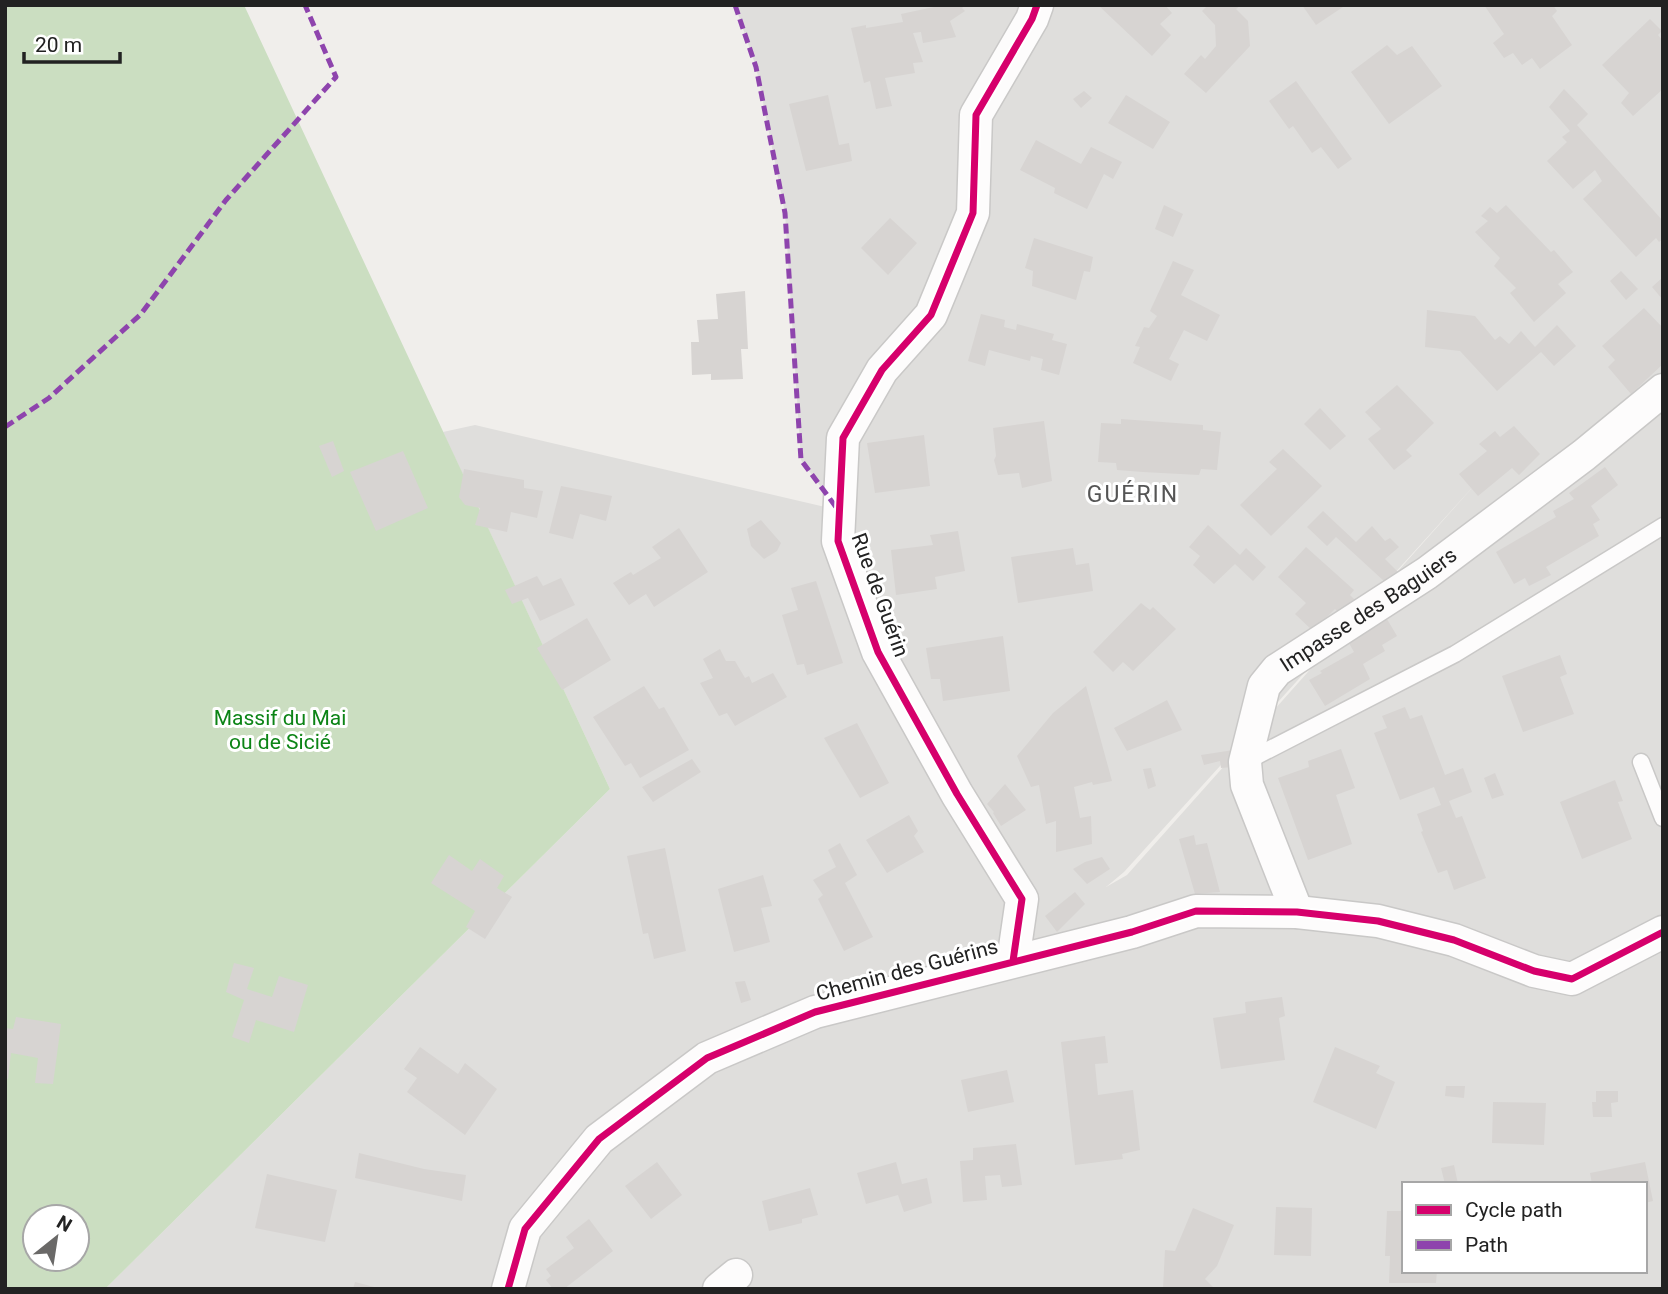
<svg xmlns="http://www.w3.org/2000/svg" width="1668" height="1294" font-family="Roboto,sans-serif">
<style>
.residential{fill:#dfdedc;fill-rule:evenodd}
.forest{fill:#cbdec1;fill-rule:evenodd}
.building{fill:#d7d4d2}
.lines{fill:none;stroke-linecap:round;stroke-linejoin:round}
.service-casing{stroke:#c9c8c7;stroke-width:19}
.minor-casing{stroke:#c9c8c7;stroke-width:35}
.service{stroke:#fdfcfc;stroke-width:16}
.minor{stroke:#fdfcfc;stroke-width:32}
.quiet{stroke:#8e44ad;stroke-width:5;stroke-dasharray:10 5;stroke-linecap:butt}
.cycleway-casing{stroke:#fff;stroke-width:11}
.cycleway{stroke:#d6006c;stroke-width:7}
.labels{text-anchor:middle;dominant-baseline:central;stroke-width:6;stroke-linejoin:round;paint-order:stroke}
.street-label{font-size:21px;fill:#222;stroke:#fff}
.park-label{font-size:21px;fill:#0c8416;stroke:#fff}
.neighbourhood-label{font-size:23px;letter-spacing:2px;fill:#555;stroke:#fff}
</style>
<rect width="100%" height="100%" fill="#f0eeeb"/>
<path class="residential" d="M735 5H1663V1289H105L610 789 443 432 475 425 838 510 801 460 785 213 756 67ZM1480 479 1127 875 1106 887 1124 872ZM1404 1184H1645V1271H1404Z"/>
<path class="forest" d="M5 5H244L610 789 105 1289H5ZM35 1217H77V1259H35Z"/>
<path class="building" d="M943 5H966L962 8 965 11 950 21 956 37 923 43 921 32 913 33 923 62 913 63 915 73 885 78 892 106 876 109 870 81 864 83 851 28 866 25V28L903 22 901 14Z
M1098 5H1165L1172 13 1160 24 1171 35 1152 56Z
M1208 5H1241L1236 9 1248 21 1250 46 1206 93 1184 74 1201 55 1205 59 1216 46 1215 25 1202 11Z
M1302 5H1346L1316 25Z
M1484 5H1553L1557 11 1552 16 1572 45 1540 69 1532 58 1522 65 1513 53 1504 58 1493 43 1504 34Z
M1650 19 1662 31 1658 35 1663 41V89L1633 116 1621 103 1629 93 1602 65Z
M1387 45 1397 55 1412 46 1442 86 1389 124 1351 72Z
M1296 81 1352 159 1338 169 1321 147 1312 153 1293 126 1289 129 1269 101Z
M1564 89 1588 114 1577 125 1663 221V239L1659 242 1656 238 1636 257 1583 199 1602 181 1595 170 1573 189 1547 161 1567 142 1562 137 1570 131 1549 107Z
M1084 91 1092 98 1081 108 1073 99Z
M828 95 839 145 849 143 852 161 806 171 789 104Z
M1126 95 1170 122 1153 149 1108 123Z
M1036 140 1081 164 1091 147 1122 162 1113 179 1104 174 1087 209 1054 193 1055 188 1020 170Z
M1164 205 1183 214 1173 237 1155 229Z
M1506 205 1551 252 1554 250 1573 272 1558 284 1566 293 1534 322 1510 293 1516 288 1494 266 1500 258 1475 232 1488 221 1481 216 1490 207 1497 213Z
M890 218 917 243 888 275 861 248Z
M1034 238 1093 257 1090 272 1084 271 1076 300 1032 286 1033 271 1025 268Z
M1173 261 1194 270 1181 295 1220 315 1207 341 1184 330 1169 359 1179 364 1171 381 1133 363 1140 347 1135 346 1144 327 1149 328 1157 316 1150 311Z
M1621 271 1638 289 1626 300 1610 281Z
M1663 277V300L1652 287Z
M745 291 748 349H741L743 379 711 380V374L692 375 691 342H699L697 320 718 319 716 294Z
M1644 308 1663 328V364L1631 394 1608 367 1615 360 1602 346Z
M1427 310 1475 316 1495 340 1500 336 1509 344 1521 331 1535 347 1557 325 1576 346 1554 366 1541 352 1497 391 1460 351 1425 347Z
M981 314 1005 320 1004 327 1016 330 1017 324 1054 334 1052 340 1067 344 1059 375 1041 370 1043 359 1031 356 1030 361 989 350 985 366 968 361Z
M1397 385 1434 423 1406 450 1412 456 1394 470 1368 439 1381 429 1365 412Z
M1320 408 1346 436 1330 450 1304 424Z
M1121 419 1203 425V430L1221 432 1217 470 1201 469 1199 475 1143 472 1117 470 1116 463 1098 462 1101 423 1121 424Z
M1044 421 1052 481 1022 488 1019 473 998 475 994 460 996 456 993 428Z
M1514 426 1540 454 1519 475 1512 468 1478 496 1459 474 1487 451 1479 444 1495 431 1500 437Z
M924 435 930 486 875 493 867 443Z
M333 441 344 471 332 477 319 446Z
M1283 449 1322 486 1271 536 1240 505 1277 469 1269 462Z
M403 451 428 508 376 531 350 472Z
M1605 467 1618 485 1591 506 1600 520 1593 524 1599 536 1546 567 1551 575 1529 586 1525 578 1514 584 1496 552 1556 517 1553 511 1574 499 1569 493Z
M464 469 524 480V488L543 491 537 518 511 512 507 532 475 525 480 508 465 505 459 497Z
M561 486 612 496 606 521 580 514 573 539 549 533Z
M1323 511 1356 542 1372 526 1385 541 1390 538 1399 547 1385 559 1398 572 1385 582 1336 537 1327 546 1307 527Z
M761 520 781 543 777 551 764 559 751 546 747 529Z
M1208 525 1240 555 1246 548 1266 567 1253 581 1235 564 1214 584 1193 565 1200 556 1189 547Z
M679 528 708 572 654 607 646 594 629 605 613 583 631 572 633 575 661 558 652 547Z
M958 531 965 571 935 577 937 589 896 595 891 550 933 545 930 535Z
M1306 547 1354 590 1350 595 1360 605 1345 619 1335 609 1313 631 1295 614 1306 603 1278 577Z
M1073 548 1076 565 1089 563 1093 591 1018 603 1011 557Z
M537 576 543 586 561 578 575 605 540 621 528 598 512 604 505 590Z
M816 581 843 663 807 675 804 664 797 665 782 615 798 610 791 588Z
M1141 603 1150 610 1153 607 1176 629 1133 671 1123 662 1113 672 1093 652Z
M1384 614 1397 636 1382 645 1385 651 1363 664 1370 679 1325 706 1309 680 1322 673 1320 671 1354 652 1346 638Z
M587 618 611 660 562 690 537 648Z
M1003 636 1010 691 943 701 940 679H931L926 648Z
M720 649 726 661H735L745 678 749 676 752 683 773 673 787 697 735 726 727 713 719 716 700 683 713 678 703 659Z
M1560 655 1567 674 1560 677 1574 714 1523 732 1502 676Z
M644 686 659 709 664 707 689 750 640 778 631 763 625 766 593 717Z
M1086 686 1112 781 1093 785 1092 782 1074 787 1080 818 1091 816 1092 844 1056 852V821L1046 824 1039 785 1031 787 1017 756 1053 713Z
M1167 700 1182 730 1127 751 1114 728Z
M1405 707 1410 719 1422 715 1445 775 1463 768 1472 792 1449 801 1456 818 1462 816 1486 878 1454 890 1447 870 1438 873 1421 832 1423 831 1417 814 1441 805 1434 787 1400 800 1374 733 1387 728 1382 716Z
M857 723 889 783 860 798 824 738Z
M1240 749 1232 767 1221 768 1220 761 1204 765 1201 755Z
M1341 749 1355 788 1336 795 1352 844 1308 860 1278 778 1309 767 1308 761Z
M692 759 701 772 653 802 642 787Z
M1151 768 1156 786 1148 789 1143 769Z
M1495 773 1504 795 1492 799 1484 778Z
M1615 780 1623 801 1618 802 1632 839 1582 859 1560 802Z
M1005 784 1026 810 1001 826 993 813 994 812 987 804Z
M909 815 918 831 914 836 924 852 887 873 866 840Z
M1194 835 1196 845 1207 843 1220 892 1195 894 1179 839Z
M840 843 857 875 845 883 873 937 844 951 818 899 823 895 813 880 836 867 828 850Z
M665 848 686 951 654 959 648 933 643 934 627 856Z
M449 855 472 871 480 859 504 876 497 888 512 897 485 939 466 927 475 911 431 883Z
M1102 857 1110 869 1087 884 1073 869 1085 862Z
M763 875 772 906 761 908 770 942 734 952 718 889Z
M1075 892 1085 904 1057 932 1045 916Z
M234 963 254 968 247 989 272 997 279 976 308 985 294 1032 256 1020 249 1043 232 1037 244 1000 226 992Z
M745 981 751 1000 741 1003 735 982Z
M1282 997 1285 1016 1279 1018 1285 1060 1221 1069 1213 1018 1246 1013 1245 1002Z
M16 1017 61 1024 53 1084 35 1083 38 1058 11 1053 8 1079 5 1078V1028L13 1029Z
M1105 1036 1108 1063 1095 1064 1098 1095 1133 1090 1140 1150 1122 1154 1123 1159 1075 1165 1061 1042Z
M420 1047 458 1074 465 1063 497 1089 465 1135 407 1092 417 1078 404 1069Z
M1335 1047 1380 1066 1376 1073 1395 1082 1376 1129 1313 1102Z
M1007 1070 1014 1102 968 1112 961 1080Z
M1446 1086H1465L1464 1098 1445 1096Z
M1596 1091H1618V1102L1611 1103 1612 1117H1593L1592 1102H1596Z
M1493 1102 1546 1103 1544 1145 1492 1143Z
M1016 1144 1022 1185 1002 1187 1000 1175 985 1176 987 1200 963 1202 960 1161 973 1160V1148Z
M359 1153 424 1169 466 1175 462 1201 355 1178Z
M657 1162 682 1195 651 1219 625 1186Z
M896 1162 902 1184 927 1178 932 1203 904 1212 898 1195 866 1204 857 1173Z
M1645 1162 1653 1201 1645 1203V1184H1592L1590 1173Z
M1454 1165 1458 1184H1445L1441 1168Z
M267 1174 337 1190 325 1242 255 1228Z
M1500 1180V1184H1471V1181Z
M810 1188 818 1215 802 1219V1223L769 1231 762 1201Z
M1276 1207 1312 1208 1311 1256 1274 1255Z
M1193 1208 1234 1225 1217 1266 1205 1279 1215 1289H1163L1165 1250 1175 1251Z
M1387 1211H1404V1271H1437L1436 1283H1389L1390 1256H1385Z
M589 1219 613 1251 564 1289H553L546 1280 551 1276 546 1269 574 1248 566 1237Z
M355 1282 378 1288V1289H353Z"/>
<g class="lines">
<defs>
<path id="service" d="M1245 762 1455 654 1663 526
M1641 762 1663 818"/>
<g id="minor">
<path id="s1" d="M1297 912 1247 785 1245 762 1264 686 1277 670 1427 573 1584 455 1663 390"/>
<path d="M1013 961 1022 899 957 794 878 652 838 541 843 438 882 370 931 315 973 213 976 115 1032 19 1037 5"/>
<path d="M508 1289 525 1229 599 1139 707 1058 815 1012 1132 932 1196 911 1297 912 1378 921 1454 940 1534 971 1572 979 1663 932"/>
<path d="M719 1289 736 1275"/>
</g>
</defs>
<use href="#service" class="service-casing"/>
<use href="#minor" class="minor-casing"/>
<use href="#service" class="service"/>
<use href="#minor" class="minor"/>
<path class="quiet" d="M735 5 756 67 785 213 801 460 839 511
M5 427 49 398 141 314 226 200 336 77 305 5"/>
<defs>
<path id="cycleway" d="M1013 961 1022 899 957 794 878 652 838 541 843 438 882 370 931 315 973 213 976 115 1032 19 1037 5
M508 1289 525 1229 599 1139 707 1058 815 1012 1132 932 1196 911 1297 912 1378 921 1454 940 1534 971 1572 979 1663 932"/>
</defs>
<use href="#cycleway" class="cycleway-casing"/>
<use href="#cycleway" class="cycleway"/>
</g>
<g class="labels">
<g class="street-label">
<text transform="translate(880 595) rotate(70)">Rue de Guérin</text>
<text stroke="none"><textPath href="#s1" startOffset="368">Impasse des Baguiers</textPath></text>
<text transform="translate(907 970) rotate(-15)">Chemin des Guérins</text>
</g>
<g class="park-label">
<text x="280" y="718">Massif du Mai<tspan x="280" dy="24">ou de Sicié</tspan></text>
</g>
<g class="neighbourhood-label">
<text x="1133" y="494">GUÉRIN</text>
</g>
</g>
<rect width="1668" height="1294" fill="none" stroke="#222222" stroke-width="14"/>
<rect x="1402" y="1182" width="245" height="91" fill="#ffffff" stroke="#a7a7a7" stroke-width="2"/>
<rect x="1416" y="1205" width="35" height="10" fill="#d6006c" stroke="#a7a7a7" stroke-width="2"/>
<text x="1465" y="1217" font-size="21" fill="#222222">Cycle path</text>
<rect x="1416" y="1240" width="35" height="10" fill="#8e44ad" stroke="#a7a7a7" stroke-width="2"/>
<text x="1465" y="1252" font-size="21" fill="#222222">Path</text>
<g transform="translate(56 1238) rotate(30)"><circle r="33" fill="#ffffff" stroke="#a7a7a7" stroke-width="2"/>
<path d="M0-5L12 26L0 18L-12 26Z" fill="#6a6968"/>
<text y="-10" font-size="19" font-weight="bold" text-anchor="middle" fill="#222222">N</text>
</g>
<path d="M24 52v10h96v-10" fill="none" stroke="#222222" stroke-width="3.5"/>
<text x="35" y="52" font-size="21" fill="#222222" stroke="#ffffff" stroke-width="5" paint-order="stroke">20 m</text>
</svg>
